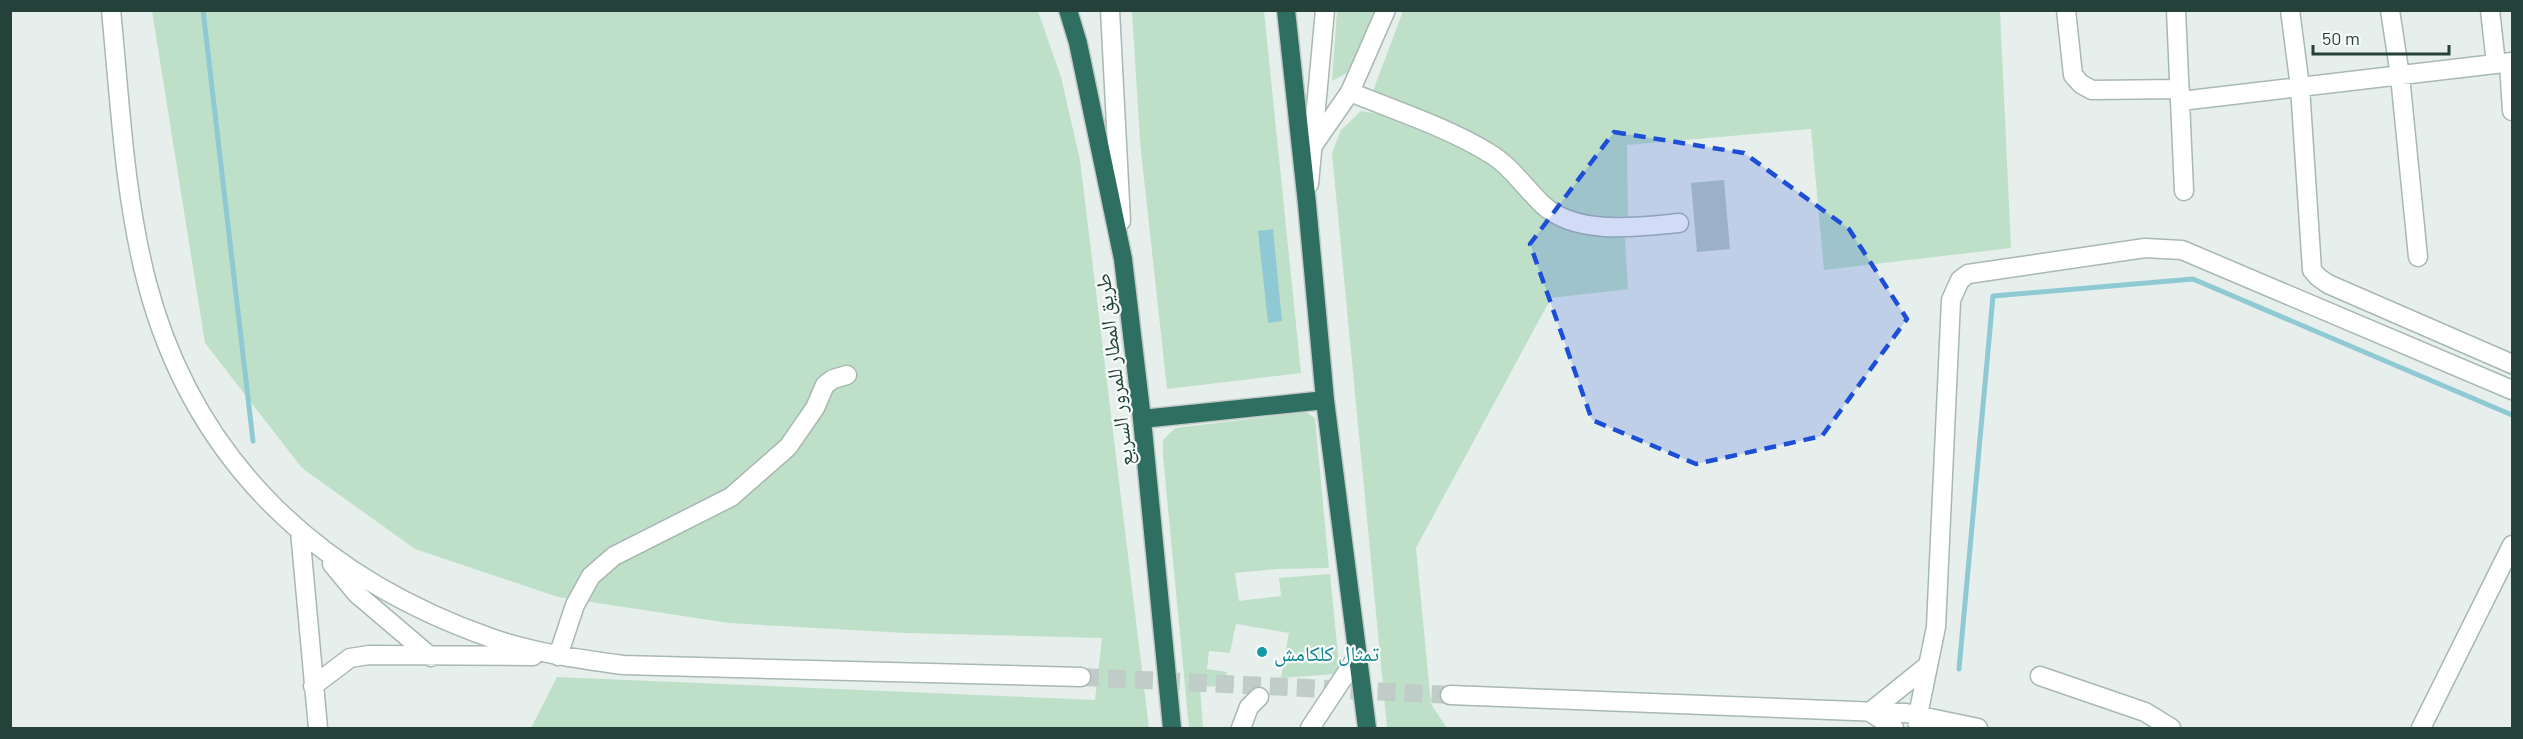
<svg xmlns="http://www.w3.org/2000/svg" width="2523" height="739" font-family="Barlow,'Noto Naskh Arabic',sans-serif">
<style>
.green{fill:#bfe0c8}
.water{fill:#8ec9d4}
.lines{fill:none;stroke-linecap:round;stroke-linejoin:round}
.stream{stroke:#8ec9d4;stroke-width:5}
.building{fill:#bbcac4}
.minor-tunnel{stroke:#bfccc8;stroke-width:18;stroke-dasharray:18 9;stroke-linecap:butt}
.minor-casing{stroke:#a8b8b2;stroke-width:21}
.highway-casing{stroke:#c2cac8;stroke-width:21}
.minor{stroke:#fff;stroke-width:18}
.highway{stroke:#2f6f62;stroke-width:18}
.marked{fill:#1d4ed8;fill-opacity:0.2;stroke:#1d4ed8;stroke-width:4.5;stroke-dasharray:12 8;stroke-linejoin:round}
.culture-dot{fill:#0f9aa8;stroke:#f7fbf9;stroke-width:2}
.labels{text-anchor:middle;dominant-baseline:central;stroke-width:4.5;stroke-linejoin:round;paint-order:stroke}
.street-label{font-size:21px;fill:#24423a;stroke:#f7fbf9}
.culture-label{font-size:21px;fill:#0d838f;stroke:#f7fbf9;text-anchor:start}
</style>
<rect width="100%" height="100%" fill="#e6efeb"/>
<path class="green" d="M152 11H1038L1061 77 1080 160 1149 728H531L557 677 1095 700 1102 638 905 633 729 623 558 597 415 549 302 468 205 343Z
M1132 11H1264L1301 373 1167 389 1140 142Z
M1337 11H1376L1347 73 1332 81Z
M1403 11H2000L2011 248 1824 270 1811 129 1627 145 1628 216 1610 217 1579 214 1551 204 1498 149 1373 91Z
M1361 111 1390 116 1461 148 1505 174 1579 231 1625 238 1628 289 1551 298 1416 548 1431 704 1447 728H1387L1332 153 1341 130Z
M1306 412 1315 418 1329 568 1277 569 1235 573 1239 601 1281 596 1279 578 1330 574 1339 665 1336 674 1281 678 1289 633 1236 624 1230 653 1209 651 1207 669 1227 672 1224 686 1200 687 1203 728H1189L1163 456V440L1175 428Z"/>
<path class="water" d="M1273 229 1282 321 1268 323 1258 231Z"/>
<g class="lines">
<path class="stream" d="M203 10 253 441
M1959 669 1993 296 2193 279 2512 415"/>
</g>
<path class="building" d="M1724 180 1730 249 1697 252 1691 183Z"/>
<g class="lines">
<path class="minor-tunnel" d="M1081 677 1450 695"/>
<defs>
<path id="minor" d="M111 10C120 101 124 195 147 283 194 462 320 578 491 638 534 653 579 659 623 665L1081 677
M1110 10 1121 221
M2066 10 2073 75 2081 84 2092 90 2180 89
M2176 10 2184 191
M2290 10 2300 87 2312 270 2318 277 2328 284 2512 364
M2390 10 2400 76 2418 257
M2490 10 2496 64
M2509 63 2512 111
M1350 92C1394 110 1449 128 1489 153 1510 165 1525 188 1542 204 1575 236 1638 227 1679 223
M2181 101 2512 62
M1314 144 1350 92 1386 10
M1309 184 1325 10
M300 531 318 728
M332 564 357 594 431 657
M558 656 575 605 591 576 614 556 731 497 788 447 815 408 825 385 833 379 847 375
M2040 676 2145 712 2171 728
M313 686 350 658 369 655 533 656
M1450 695 1906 713 1978 728
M1241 728 1249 707 1259 697
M1310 728 1357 657
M1894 728 1870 712 1927 666
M1918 728V715L1936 627 1951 300 1960 280 1968 274 2145 248 2182 250 2512 390
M2421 728 2512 545"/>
<path id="highway" d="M1068 10 1078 43 1123 259 1142 419 1172 728
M1286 10 1307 204 1325 400 1367 728
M1142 419 1325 400"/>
</defs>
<use href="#minor" class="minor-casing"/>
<use href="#highway" class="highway-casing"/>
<use href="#minor" class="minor"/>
<use href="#highway" class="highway"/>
</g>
<path class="marked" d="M1614 132 1744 153 1849 229 1907 319 1822 436 1696 464 1592 420 1530 244Z"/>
<circle class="culture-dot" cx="1262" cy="652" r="6"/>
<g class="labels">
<g class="street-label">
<text transform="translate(1113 370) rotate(-97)">طريق المطار للمرور السريع</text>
</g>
<g class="culture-label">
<text x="1274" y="652">تمثال كلكامش</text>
</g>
</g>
<rect width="2523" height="739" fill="none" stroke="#24423a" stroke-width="24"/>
<path d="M2313 45v9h136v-9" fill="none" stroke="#24423a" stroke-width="3"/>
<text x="2322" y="45" font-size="18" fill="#24423a" stroke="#f7fbf9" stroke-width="4.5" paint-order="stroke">50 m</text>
</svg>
